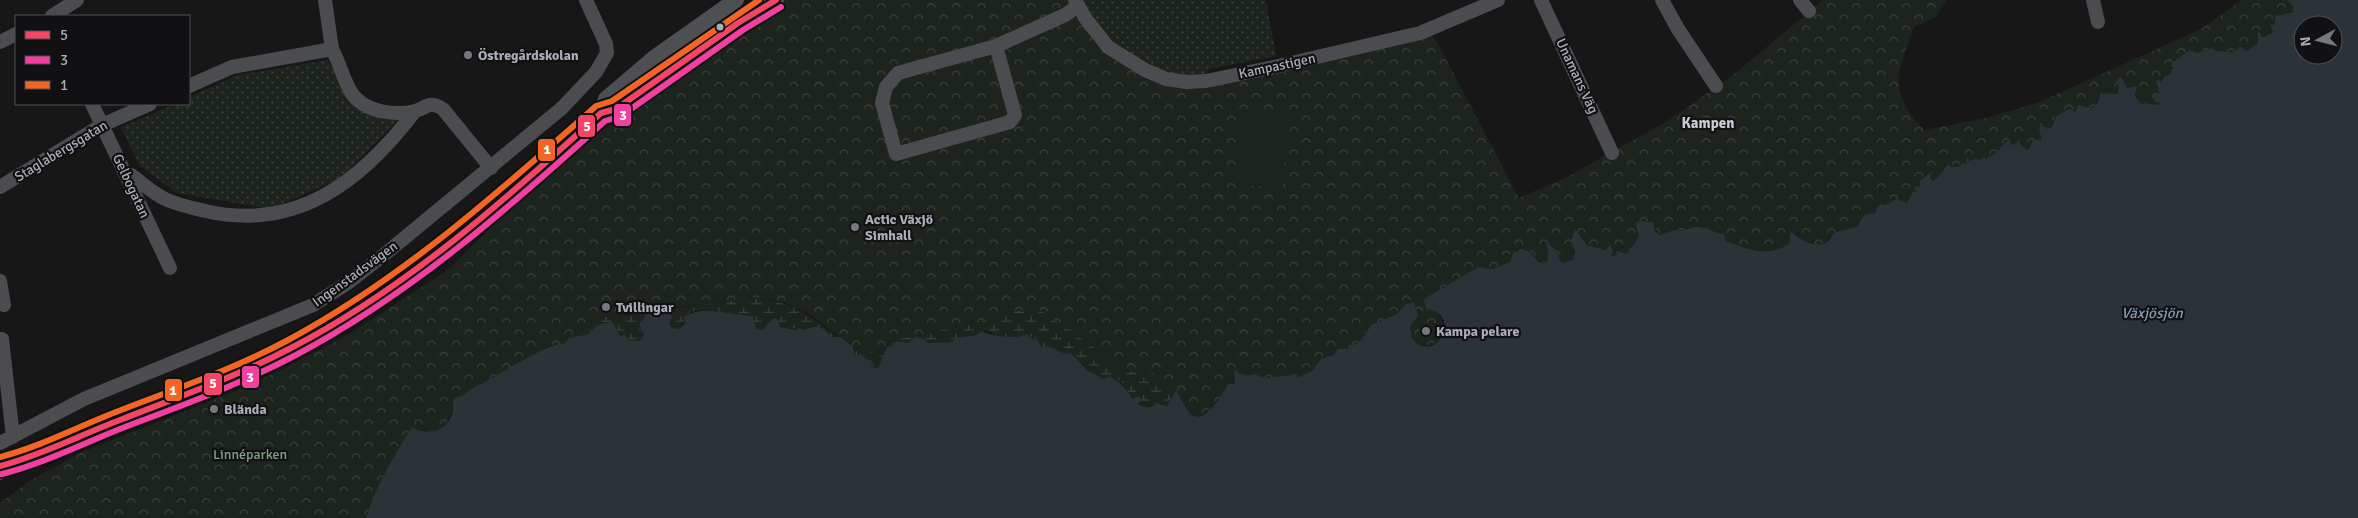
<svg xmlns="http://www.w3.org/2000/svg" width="2358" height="518" font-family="Signika,sans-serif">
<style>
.grass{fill:url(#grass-dots)}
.wetland{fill:url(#wetland-marsh)}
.park{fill:url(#park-crowns)}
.pitch{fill:#1d241e}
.water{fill:#2b3238;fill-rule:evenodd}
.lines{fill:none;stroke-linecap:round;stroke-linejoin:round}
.minor{stroke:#4b4c50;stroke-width:14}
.major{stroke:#4d4f52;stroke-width:16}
.bus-1-casing{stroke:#111113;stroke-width:10}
.bus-2-casing{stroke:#111113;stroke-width:10}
.bus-3-casing{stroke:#111113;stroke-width:10}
.bus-1{stroke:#f34667;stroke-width:6}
.bus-2{stroke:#f240a1;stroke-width:6}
.bus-3{stroke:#f26522;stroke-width:6}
.bus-dot{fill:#a9adb7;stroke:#111113;stroke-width:2}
.poi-dot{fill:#76787f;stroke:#111113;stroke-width:2}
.labels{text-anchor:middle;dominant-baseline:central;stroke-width:4.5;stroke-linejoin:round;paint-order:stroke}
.poi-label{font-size:14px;font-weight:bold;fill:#a9adb7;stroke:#111113;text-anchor:start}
.street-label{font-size:14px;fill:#a9adb7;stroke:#111113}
.park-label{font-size:14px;fill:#80a282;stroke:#111113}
.neighbourhood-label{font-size:15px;font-weight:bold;fill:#c9ccd4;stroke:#111113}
.water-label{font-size:15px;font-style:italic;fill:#819bb1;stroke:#111113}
.line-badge{stroke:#111113;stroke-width:2}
.badge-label{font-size:14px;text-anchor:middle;font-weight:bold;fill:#fff}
</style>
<defs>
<pattern id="grass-dots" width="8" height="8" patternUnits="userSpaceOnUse" patternTransform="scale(1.25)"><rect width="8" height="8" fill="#1d241e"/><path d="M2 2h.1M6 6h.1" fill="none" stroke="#3b413c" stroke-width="1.8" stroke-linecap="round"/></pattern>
<pattern id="wetland-marsh" width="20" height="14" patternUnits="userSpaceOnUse" patternTransform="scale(1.25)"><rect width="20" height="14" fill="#1d241e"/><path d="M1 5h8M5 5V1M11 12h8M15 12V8" fill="none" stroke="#3b413c"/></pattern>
<pattern id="park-crowns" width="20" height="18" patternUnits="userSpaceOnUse" patternTransform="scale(1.25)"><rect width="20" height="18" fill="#1d241e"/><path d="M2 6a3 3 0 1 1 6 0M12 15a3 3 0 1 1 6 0" fill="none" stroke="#3b413c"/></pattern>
</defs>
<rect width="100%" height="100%" fill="#171717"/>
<path class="grass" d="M1083 0H1266L1276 56 1208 69 1206 76 1166 74 1123 52 1103 34Z
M328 60 356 109 403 115 341 178 270 209 177 193 139 165 121 127 175 104H189V97L238 75Z"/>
<path class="wetland" d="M755 297C794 304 808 313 838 338L832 337 816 326 805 330 780 327V322L774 318 763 330 756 328 753 316C732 315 711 307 690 312L679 329 672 328 669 324 672 317 668 310H664Z
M1039 309 1094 347 1115 370 1153 373 1175 392 1167 406 1162 403C1150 406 1150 409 1138 405L1140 401 1133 399 1121 382 1109 376 1108 379C1093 380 1082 363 1072 353 1061 356 1054 345 1041 347L1038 340 1024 334V337L999 338 991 332 981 331 977 335 955 338 952 342 928 343 925 339 915 337 908 343 897 341 893 348 887 347 878 368 870 366 871 359H866L861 354 856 358 852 353 855 349 869 352 874 357 888 341 974 324 1011 311Z
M644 313 645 317 639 324 644 334 641 341 628 340 625 335 620 336 613 322 592 329 605 317Z"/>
<path class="park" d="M776 0H1075L1108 47 1187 82 1427 29 1438 44 1519 198 1567 177 1669 120 1737 72 1823 0H1947L1936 17 1914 27C1897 75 1887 89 1924 130L1986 118 2040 102 2201 29 2242 0H2287L2294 7 2293 12 2280 14 2275 18V26L2271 23 2273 32 2263 37 2260 32 2256 34 2258 43 2246 51 2240 46C2235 56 2225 52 2216 51L2213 48 2197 53 2189 50C2183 56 2176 58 2170 66L2175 69H2172L2170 75 2156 82 2159 93 2156 102H2159L2157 106 2148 105 2146 101 2144 104 2140 103 2133 87 2127 88 2119 78 2117 80 2119 89 2117 94 2100 93 2099 101 2093 108 2078 105 2075 112 2070 109 2056 115C2052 122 2054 129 2045 129L2043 124 2040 123 2039 131 2042 139 2035 141 2028 150 2021 146 2022 142 2019 141 2014 145 2005 141 1997 152 1987 159 1982 157 1981 160 1967 161 1966 165 1961 163 1959 167H1951L1946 164 1941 174 1933 181 1930 177 1932 170 1920 181V186L1914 187 1916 192 1907 203 1894 201 1881 206 1875 213 1865 216 1857 227 1834 233 1826 242 1815 246 1811 243 1804 242 1798 235 1791 231 1789 238 1793 242C1771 259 1747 249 1726 241L1724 234C1703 230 1703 221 1684 231L1674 230 1660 235 1649 221 1635 223 1639 235 1634 245 1629 249 1628 254 1617 251V255L1613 256 1610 255 1613 253 1611 244 1605 250 1587 245 1582 238 1575 233C1570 243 1577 251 1573 260L1562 263 1556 250 1546 242 1549 252 1547 263 1537 261 1529 251 1523 248 1514 252 1511 262 1493 269 1478 267 1424 299C1435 312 1448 319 1443 337 1433 346 1422 350 1412 339L1410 326 1417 316 1414 302 1406 304 1397 314 1368 328 1362 339 1354 345 1350 344 1348 349 1337 350 1334 355 1321 359 1312 371 1299 377 1289 375 1265 378 1256 374 1243 376 1234 370 1235 384 1230 383C1222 392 1203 430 1188 410 1184 405 1180 396 1176 390L1175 392 1153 373 1115 370 1094 347 1039 309 1011 311 974 324 888 341 880 359 869 352 855 349 811 315 783 302 755 297 605 317 589 334 572 338 563 344H555L545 348 474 390 453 399C453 425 437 439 412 427 394 456 378 485 366 518H0V503L31 480 82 452 221 397 277 372 349 334 445 272 616 109Z"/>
<path class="pitch" d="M1239 110 1286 112 1283 187 1235 185Z"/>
<path class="water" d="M2287 0H2358V518H366C376 485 394 456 412 427 426 435 443 433 451 417 454 411 452 403 454 398L461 396 476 386C494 379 550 341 563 344L569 338 589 334 597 325 613 322 620 336 625 335 628 340 640 341 644 335 639 324 645 317 644 313 668 310 672 317 669 324 672 328 679 329 685 323 684 317C703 304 731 315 753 316L756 328 762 330 774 318 779 320 780 327 796 330 799 328 805 330C820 323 822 328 832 337H840L853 347 855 358 861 354 866 359 872 360 870 366 878 368 887 347 893 348 896 341 908 343 915 337 925 339 928 343 952 342 955 338 977 335 981 331C991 336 1016 340 1027 334L1030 338 1038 340 1041 347C1055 345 1061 356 1071 353L1088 371 1103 379 1110 376C1124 386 1122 384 1133 399L1139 396 1141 400 1138 404C1145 407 1150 410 1157 403L1167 406 1176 390C1180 396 1184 405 1188 411 1203 430 1222 394 1228 384H1235L1234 369 1243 376 1255 374 1265 378 1289 375 1299 377 1312 371 1321 359 1334 355 1338 349H1348L1349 344 1354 345 1362 339 1371 325 1397 314 1406 304 1414 302 1418 316 1410 326 1412 339C1436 365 1464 314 1426 309L1424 299 1478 267 1493 269 1510 262 1514 251 1516 252 1520 249C1527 248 1535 256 1538 262L1547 263 1548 251 1546 242 1556 250 1562 263 1573 260 1575 252 1571 241 1575 229 1587 245 1605 250 1611 244 1613 253 1610 255 1613 256 1617 255 1616 251 1628 254 1629 249 1634 245 1639 235 1635 223 1640 221 1653 222 1655 231 1660 235 1674 230 1684 231C1700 221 1706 231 1724 234L1726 241C1748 249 1768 259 1792 242L1789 237 1791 231C1801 240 1814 249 1827 242 1830 240 1832 235 1834 233 1840 230 1850 229 1857 227L1865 214 1875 213 1880 204 1885 205 1897 199 1907 203 1913 192H1916L1914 187 1920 186V181L1933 170 1930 177 1933 181 1941 174 1947 164 1951 167H1959L1962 163 1966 164 1967 156 1969 161 1975 159 1981 160 1982 157 1987 159 1997 152 2006 141 2014 145 2020 139 2021 146 2028 150 2033 141 2042 139 2039 131 2040 123H2042L2045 129C2055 129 2052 121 2057 115L2070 109 2075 112 2078 105 2093 108 2099 101 2100 93 2117 94 2119 89 2117 80 2121 77 2127 88 2137 86 2135 95 2140 103 2144 104 2146 101 2148 104 2158 105 2159 102H2155L2153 96 2159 93 2158 86 2156 85 2157 80 2161 81 2165 76 2170 75 2172 69H2175L2170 66C2176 58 2183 56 2189 50L2197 53 2213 48 2216 51C2224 50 2235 57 2240 46L2246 51 2258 43 2257 33 2260 32 2261 36 2264 37 2273 32 2270 24 2275 25V16L2293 12V6ZM2303 25H2333V55H2303Z"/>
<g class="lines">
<path class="minor" d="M325 0 332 49
M1075 0 1086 19 1108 47 1145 70 1166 79 1187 82 1206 81 1274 67 1420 33 1498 0
M1541 0 1612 153
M1662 0 1678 29 1716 86
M1800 0 1809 11
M2093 0 2098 22
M52 16 77 0
M0 42 16 34
M996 46 898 73 886 87 882 103 896 154 1010 122 1015 115 996 46 1065 15 1078 6
M189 86 232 67 332 49C340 63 344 83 353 95 366 112 396 116 415 111 428 108 427 100 443 109L491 168
M92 104 170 268
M127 177 131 175C142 183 153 193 165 199 178 205 192 208 205 211 297 232 362 181 415 111
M0 187 102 125 150 104
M0 281 4 305
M2 339 13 437
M0 443 84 399 313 305 349 282 385 254 562 108 596 72 607 53 606 44 586 0"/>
<path class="major" d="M601 113 616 109 738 23 776 0
M0 472C94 424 198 396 292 348 407 289 506 199 601 113L606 99 654 58 736 0"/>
<defs>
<path id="bus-1" d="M0 466C42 455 80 435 120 420 178 397 236 377 291 348 407 288 505 200 601 113L616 109 738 23 776 0"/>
<path id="bus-2" d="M2 474C45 463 84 443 125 427 183 405 241 384 296 355 411 294 509 208 605 121L621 116 743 30 781 7"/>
<path id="bus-3" d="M0 457C40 447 77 427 116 412 175 389 235 369 290 339 404 277 499 192 596 106L612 101 759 0"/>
</defs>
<use href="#bus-1" class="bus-1-casing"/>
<use href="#bus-2" class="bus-2-casing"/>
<use href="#bus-3" class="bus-3-casing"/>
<use href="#bus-1" class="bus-1"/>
<use href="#bus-2" class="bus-2"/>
<use href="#bus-3" class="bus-3"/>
</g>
<circle class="bus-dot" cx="720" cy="27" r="4.5"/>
<g class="poi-dot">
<circle cx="468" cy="55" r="5"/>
<circle cx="855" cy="227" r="5"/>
<circle cx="606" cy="307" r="5"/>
<circle cx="1426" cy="331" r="5"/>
<circle cx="214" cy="409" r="5"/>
</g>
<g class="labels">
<g class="poi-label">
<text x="478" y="55">Östregårdskolan</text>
<text x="865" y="219">Actic Växjö<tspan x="865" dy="16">Simhall</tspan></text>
<text x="616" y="307">Tvillingar</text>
<text x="1436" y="331">Kampa pelare</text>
<text x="224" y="409">Blända</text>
</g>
<g class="street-label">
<text transform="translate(1277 66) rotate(-12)">Kampastigen</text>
<text transform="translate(1577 76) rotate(65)">Unamans Väg</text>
<text transform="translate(61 151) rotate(-31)">Staglabergsgatan</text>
<text transform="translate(131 186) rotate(65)">Gelbogatan</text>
<text transform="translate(355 274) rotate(-36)">Ingenstadsvägen</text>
</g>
<g class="park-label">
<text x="250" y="454">Linnéparken</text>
</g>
<g class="neighbourhood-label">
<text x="1708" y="123">Kampen</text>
</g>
<g class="water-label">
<text x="2152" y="313">Växjösjön</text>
</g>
</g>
<g class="line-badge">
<rect x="613" y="103" width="19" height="24" rx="5" fill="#f240a1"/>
<rect x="577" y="114" width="19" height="24" rx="5" fill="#f34667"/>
<rect x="537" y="138" width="19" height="24" rx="5" fill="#f26522"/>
<rect x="241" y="365" width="19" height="24" rx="5" fill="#f240a1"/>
<rect x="203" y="372" width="20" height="24" rx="5" fill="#f34667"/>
<rect x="164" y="378" width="19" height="24" rx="5" fill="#f26522"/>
</g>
<g class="badge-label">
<text x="623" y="120">3</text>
<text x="587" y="131">5</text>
<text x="547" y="154">1</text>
<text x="250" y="382">3</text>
<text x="213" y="388">5</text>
<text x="173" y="395">1</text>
</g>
<rect x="15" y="15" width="175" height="90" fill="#111113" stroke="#4e4f55"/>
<rect x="25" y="31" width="25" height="8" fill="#f34667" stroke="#4e4f55"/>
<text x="60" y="40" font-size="15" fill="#a9adb7">5</text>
<rect x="25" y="56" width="25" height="8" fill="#f240a1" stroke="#4e4f55"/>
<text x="60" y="65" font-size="15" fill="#a9adb7">3</text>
<rect x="25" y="81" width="25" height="8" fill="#f26522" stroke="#4e4f55"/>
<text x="60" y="90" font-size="15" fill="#a9adb7">1</text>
<g transform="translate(2318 40) rotate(263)"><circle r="24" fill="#111113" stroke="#4e4f55"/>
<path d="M0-4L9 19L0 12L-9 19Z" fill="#76787f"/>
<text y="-8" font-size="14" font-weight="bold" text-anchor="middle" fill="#a9adb7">N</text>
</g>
</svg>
